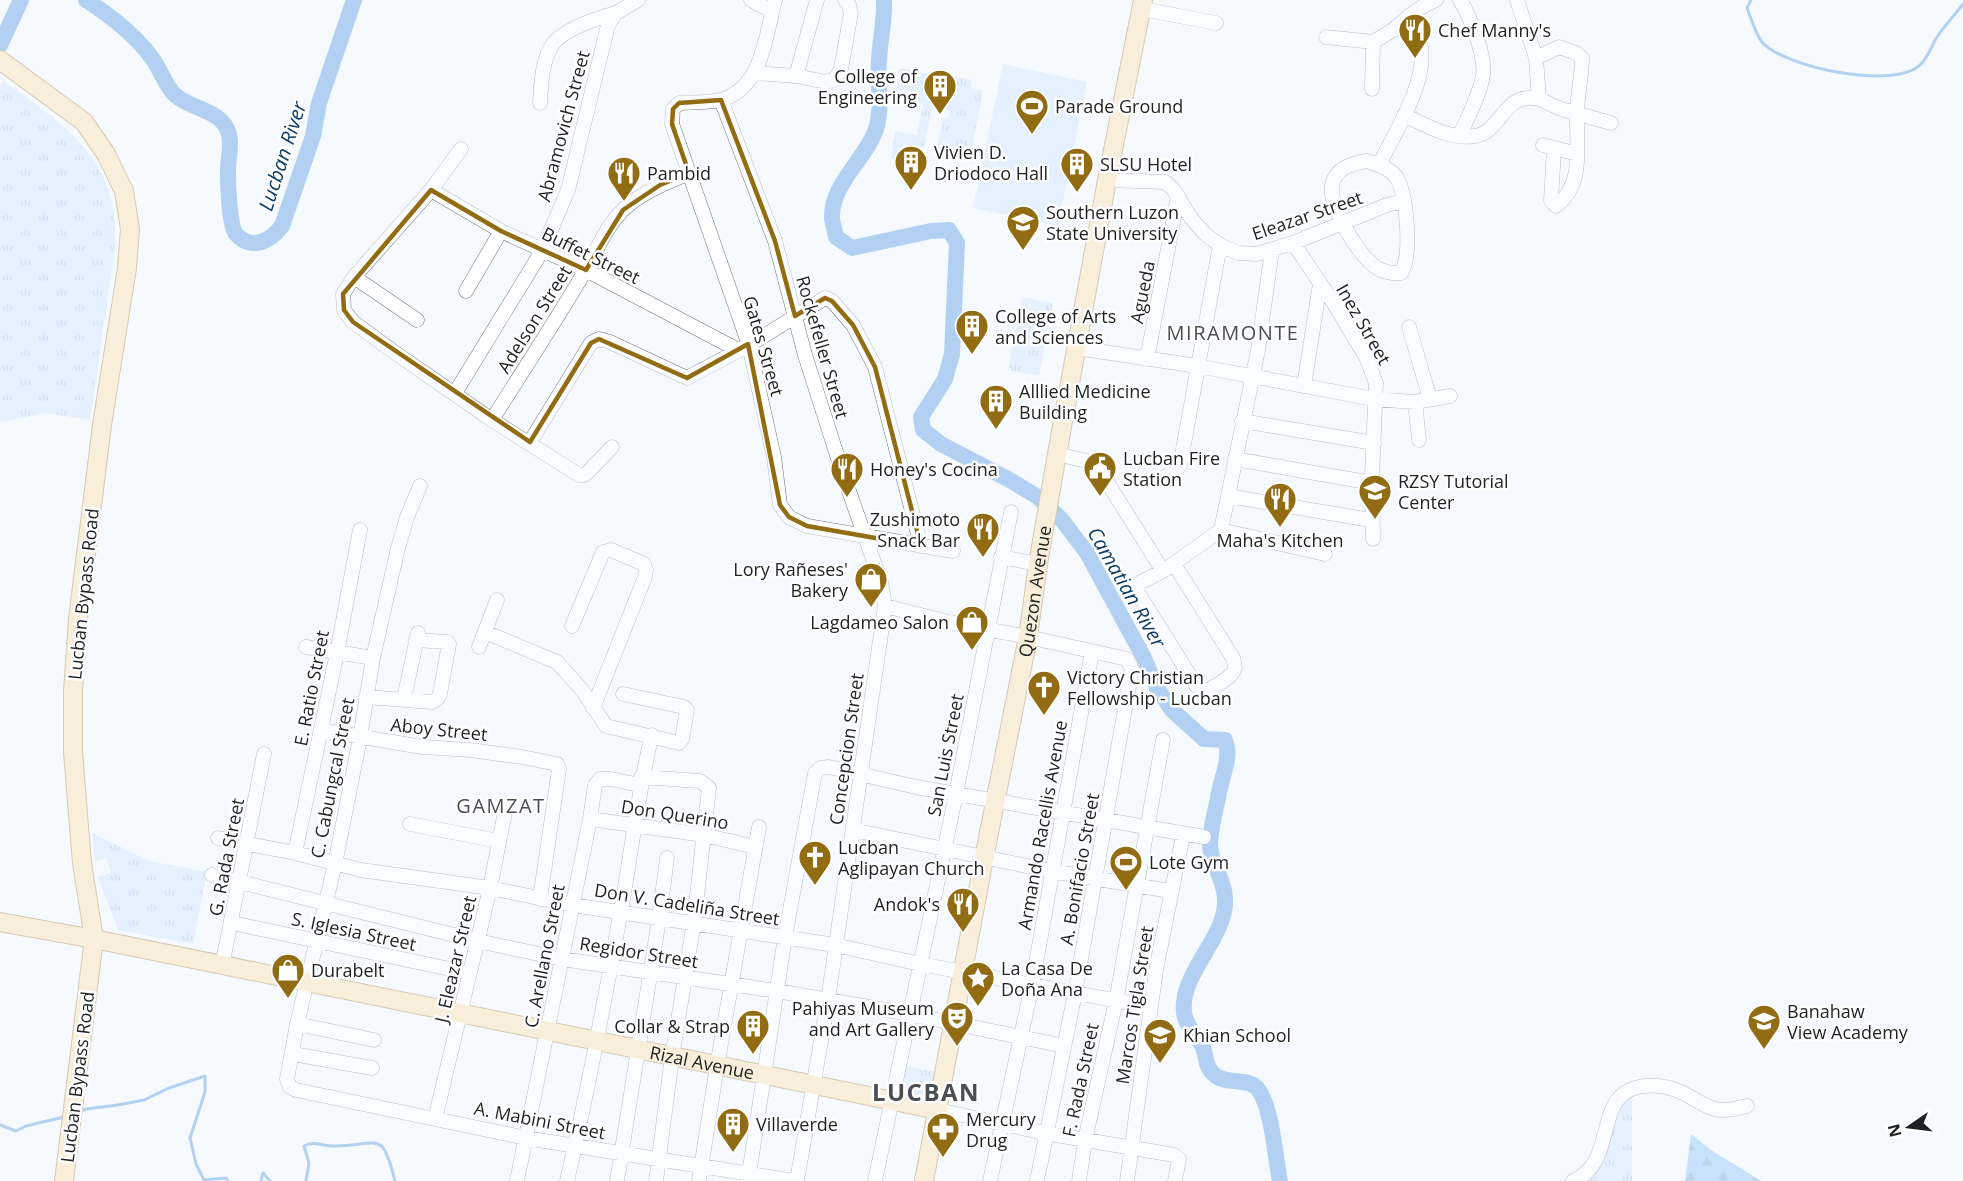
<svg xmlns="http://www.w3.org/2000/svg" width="1963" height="1181" font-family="'Open Sans',sans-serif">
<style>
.grass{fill:url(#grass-tufts)}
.forest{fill:url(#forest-firs)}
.pitch{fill:#d0e6ff}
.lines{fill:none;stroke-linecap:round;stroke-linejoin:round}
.stream{stroke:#60a1e3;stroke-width:3}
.river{stroke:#60a1e3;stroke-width:16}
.minor-casing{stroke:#73777b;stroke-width:15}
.major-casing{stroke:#ad9056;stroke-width:20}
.minor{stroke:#fff;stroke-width:14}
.major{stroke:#fbe0aa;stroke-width:18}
.marked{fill:none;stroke:#916c12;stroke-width:4.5;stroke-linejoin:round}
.labels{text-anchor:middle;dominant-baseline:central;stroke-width:5;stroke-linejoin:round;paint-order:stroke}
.poi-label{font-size:18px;fill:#1f2022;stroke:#fff;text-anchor:start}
.street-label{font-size:18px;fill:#1f2022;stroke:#fff}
.water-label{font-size:20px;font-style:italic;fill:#0b3c66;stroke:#fff}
.neighbourhood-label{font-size:20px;letter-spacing:1.5px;fill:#4a4d51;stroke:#fff}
.district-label{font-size:24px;font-weight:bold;letter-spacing:1.5px;fill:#4a4d51;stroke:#fff}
</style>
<defs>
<pattern id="grass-tufts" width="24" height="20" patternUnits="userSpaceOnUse" patternTransform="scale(1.5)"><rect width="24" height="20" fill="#d0e6ff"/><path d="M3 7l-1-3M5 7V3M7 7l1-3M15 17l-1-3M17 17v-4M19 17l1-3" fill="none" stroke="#b2c5da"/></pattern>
<pattern id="forest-firs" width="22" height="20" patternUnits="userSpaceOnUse" patternTransform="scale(1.5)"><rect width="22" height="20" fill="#90c4fa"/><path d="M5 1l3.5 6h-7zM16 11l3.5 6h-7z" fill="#7ca8d6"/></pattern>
</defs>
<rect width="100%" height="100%" fill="#f6faff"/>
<path class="grass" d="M900 68 938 76 924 148 903 144 900 159 891 158 895 131 917 135 923 104 894 98Z
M950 76 972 80 971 88 983 91 971 153 960 150 959 157 936 152 943 118H948L950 111 944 110Z
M3 80C67 128 120 158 115 248L90 420 47 413 0 422V86Z
M1022 297 1053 303 1039 376 1008 370Z
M92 833 149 861 207 872 193 944 118 930 98 877 111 873 106 858 95 861Z
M905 1066 936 1072 930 1105 898 1099Z
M1632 1094V1181H1583C1611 1163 1603 1138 1615 1112 1618 1105 1626 1099 1632 1094Z"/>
<path class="forest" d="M1691 1134 1711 1150 1761 1181H1685Z"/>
<path class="pitch" d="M1003 64 1087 82 1058 226 973 208Z"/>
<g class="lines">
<path class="stream" d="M1751 0 1747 8C1751 18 1755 33 1762 42 1783 67 1896 91 1921 64 1928 57 1932 45 1937 37 1945 25 1955 15 1963 4
M79 1112 86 1109 118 1105 144 1100 169 1088 205 1076V1092L190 1138 196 1164 204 1180 226 1178 228 1181
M0 1125 16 1131 26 1126 64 1117
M261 1181 263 1173 270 1181
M306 1181 309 1163 304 1146C315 1140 323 1147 336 1146 380 1145 382 1129 395 1181"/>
<path class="river" d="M86 0C111 16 137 36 154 61 161 71 166 87 175 95 192 110 223 110 229 134 232 145 228 160 228 171 228 184 229 225 236 234 252 252 271 240 282 226L313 136 319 103 354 0
M884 0C885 21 880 39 879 60 877 82 883 107 876 129 866 159 830 185 832 219 833 225 835 231 836 237L852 248 931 231 949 230 957 243 952 354 945 379 921 417 923 430 941 444 1008 479 1038 497 1062 520 1087 553 1143 656 1157 688 1172 710 1204 739 1225 740C1232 757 1222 775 1219 793 1216 809 1211 826 1210 842 1209 866 1230 882 1224 912 1217 945 1180 978 1184 1012 1185 1025 1195 1033 1201 1044 1208 1054 1203 1067 1216 1076 1228 1085 1249 1077 1258 1089 1272 1108 1275 1156 1280 1181
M0 45 21 0"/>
<defs>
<path id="minor" d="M751 0 772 11
M775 0C766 34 763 89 720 100 707 103 692 102 679 103L673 109 672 124 749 345 774 457 780 505 789 517 807 526 953 551
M1460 0C1470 16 1486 56 1483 75 1480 95 1468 116 1460 135
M1142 9 1216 23
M1326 37 1373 42 1393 30 1409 16
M1536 58 1559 47 1576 53 1582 58C1582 77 1577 95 1577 114 1576 145 1585 184 1556 206L1551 201 1554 148
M754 73 796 76 826 82 835 79 841 69 851 13 849 5 845 0
M796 76 817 0
M1372 89 1373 42
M1539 99 1561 109 1611 123
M721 100 775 241 805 355 843 474 881 582 885 606 828 1000 797 1181
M540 103C541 85 542 59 553 44 565 28 598 18 616 13
M1404 115C1425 125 1450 140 1475 136 1502 132 1504 90 1539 99L1536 58 1517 0
M1543 145 1577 154
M461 149 431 190 354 277 343 294 344 310 353 322 397 354 492 420 579 475H584L588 472 612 447
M1367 161C1378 165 1393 169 1398 180 1407 199 1412 256 1401 273 1393 274 1387 273 1379 269 1360 259 1329 207 1332 186 1334 169 1353 163 1367 161Z
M1379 165C1395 132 1427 84 1421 47 1420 36 1413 25 1409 16L1425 5 1436 0
M1107 180 1165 182 1173 189 1191 218 1205 234 1220 245 1238 253 1256 254 1293 243 1387 205 1404 201
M431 190 501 231 586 270 738 350
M1293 243 1333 302 1367 359 1376 383 1372 476 1373 539
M354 277 417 320
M466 291 501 231
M1409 327 1430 399
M1077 348 1197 366 1374 399 1415 402 1450 396
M1147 359 1178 196
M1304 386 1320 284
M455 393 542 251 568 190 608 25 616 13 638 0
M1415 402 1419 440
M492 420C523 370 556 321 585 271 597 250 605 229 621 212 639 193 666 183 689 173
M1242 421 1374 443
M530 442 591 343 599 339 610 342 687 378 749 345 825 298 832 301 853 325 875 367 921 546
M1057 454 1095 463 1163 571
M1235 459 1372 483
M1162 479 1180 466 1220 245
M420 486 407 517 398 548 373 658 360 738 335 864 297 1024 287 1079 290 1087 296 1090 526 1138 794 1181
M1228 496 1371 520
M1221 530 1325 554
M1001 557 1038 564
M1174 564 1233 658C1234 661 1235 665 1235 668 1233 677 1211 690 1202 691L1197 687 1135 588 1141 582 1163 571 1221 530 1258 350 1272 250
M885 606 949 622 1028 637 1127 659 1132 669 1075 993 1037 1181
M572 626 603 552 611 550 644 564 646 570 645 577 593 708
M485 632 557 662 583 691 606 726 679 743 682 739 687 710 684 707 623 694
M306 647 373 658
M479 647 497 600
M366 697 432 702 437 699 440 694 449 644 447 642 416 640
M404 699 418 633
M321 730 422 747 470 750 522 757 557 764 559 769 540 899
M641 777 700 781 709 788 694 922 672 1057 656 1181
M590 819 704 835 755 847
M410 824 499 841
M853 830 1051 871 1170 891
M218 838 295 853 361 870 490 888 573 905 835 945 920 964 1151 1007
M295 853 337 653 360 530
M212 875 478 941 562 959 777 991 909 1014 1064 1046
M232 923 469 973
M222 966 264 754
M297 1024 374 1040
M293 1054 372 1068
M938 1110 1045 1133 1174 1155 1179 1159 1175 1181
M435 1119 490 888 506 807
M517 1181 590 819 595 785 600 779H611L640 785
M567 1181C589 1086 607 989 624 893 633 840 639 787 652 735
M617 1181 659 919 667 858
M699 1181 717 1066 759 827
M748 1181 785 937 815 773 821 768 829 767 916 787 1204 837
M875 1181 956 794 1011 512
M990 1181 1032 985 1092 652
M1079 1181 1085 1140 1116 1001 1163 740
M1127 1181 1156 970 1183 835
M1573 1181C1602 1169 1602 1137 1611 1112 1621 1084 1649 1082 1673 1089 1688 1093 1700 1105 1715 1109 1725 1112 1736 1108 1747 1106"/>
<g id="major">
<path d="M0 60 84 122 106 154 124 191 130 229 127 268 102 425 78 619 73 691V752L82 863 94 939 64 1181"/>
<path id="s1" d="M0 922 94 939 938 1110"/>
<path id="s2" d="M924 1181 984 858 1028 637 1038 564 1057 454 1107 180 1143 0"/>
</g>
</defs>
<use href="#minor" class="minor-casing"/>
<use href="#major" class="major-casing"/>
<use href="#minor" class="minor"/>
<use href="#major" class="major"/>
</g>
<path d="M0 0H1963V1181H0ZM721 100 775 241 795 316 825 298 832 301 853 325 875 367 921 546 807 526 789 517 780 505 748 344 687 378 599 339 591 343 530 442 353 322 344 310 343 294 431 190 501 231 586 270 623 210 660 185 689 173 672 124 673 109 679 103Z" fill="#f6faff" fill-opacity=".55" fill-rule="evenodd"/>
<path class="marked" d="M721 100 775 241 795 316 825 298 832 301 853 325 875 367 921 546 807 526 789 517 780 505 748 344 687 378 599 339 591 343 530 442 353 322 344 310 343 294 431 190 501 231 586 270 623 210 660 185 689 173 672 124 673 109 679 103Z"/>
<defs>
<symbol id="restaurant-pin" viewBox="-11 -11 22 30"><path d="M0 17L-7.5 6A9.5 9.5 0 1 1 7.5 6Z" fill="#916c12" stroke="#fff"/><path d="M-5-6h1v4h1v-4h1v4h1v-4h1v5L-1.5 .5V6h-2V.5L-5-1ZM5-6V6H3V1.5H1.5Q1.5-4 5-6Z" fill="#fff"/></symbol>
<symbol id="building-pin" viewBox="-11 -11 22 30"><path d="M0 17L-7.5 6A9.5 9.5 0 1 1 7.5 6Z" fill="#916c12" stroke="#fff"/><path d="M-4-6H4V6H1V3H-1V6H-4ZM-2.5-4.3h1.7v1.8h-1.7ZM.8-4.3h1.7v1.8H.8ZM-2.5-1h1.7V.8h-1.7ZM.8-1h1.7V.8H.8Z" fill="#fff"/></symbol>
<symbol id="stadium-pin" viewBox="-11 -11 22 30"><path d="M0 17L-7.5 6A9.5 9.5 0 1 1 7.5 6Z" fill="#916c12" stroke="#fff"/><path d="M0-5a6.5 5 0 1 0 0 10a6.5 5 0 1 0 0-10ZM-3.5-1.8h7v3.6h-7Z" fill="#fff"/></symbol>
<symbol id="university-pin" viewBox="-11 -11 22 30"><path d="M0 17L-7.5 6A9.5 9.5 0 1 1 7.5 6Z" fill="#916c12" stroke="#fff"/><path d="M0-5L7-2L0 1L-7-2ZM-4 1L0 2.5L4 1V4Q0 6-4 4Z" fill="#fff"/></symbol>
<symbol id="civic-pin" viewBox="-11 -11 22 30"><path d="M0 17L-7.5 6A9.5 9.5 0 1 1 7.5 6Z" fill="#916c12" stroke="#fff"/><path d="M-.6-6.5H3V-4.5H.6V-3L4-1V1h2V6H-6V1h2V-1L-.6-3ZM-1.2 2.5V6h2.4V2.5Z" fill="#fff"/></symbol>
<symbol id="school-pin" viewBox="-11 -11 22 30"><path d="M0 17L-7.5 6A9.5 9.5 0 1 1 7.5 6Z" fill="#916c12" stroke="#fff"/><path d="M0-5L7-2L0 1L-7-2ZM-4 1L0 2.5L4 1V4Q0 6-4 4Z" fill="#fff"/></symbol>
<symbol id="shop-pin" viewBox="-11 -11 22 30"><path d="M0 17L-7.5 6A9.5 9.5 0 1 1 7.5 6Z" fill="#916c12" stroke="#fff"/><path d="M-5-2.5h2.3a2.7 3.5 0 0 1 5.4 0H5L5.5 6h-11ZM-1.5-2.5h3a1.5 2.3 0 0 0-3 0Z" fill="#fff"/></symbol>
<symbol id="church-pin" viewBox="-11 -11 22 30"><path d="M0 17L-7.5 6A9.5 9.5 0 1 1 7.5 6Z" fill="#916c12" stroke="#fff"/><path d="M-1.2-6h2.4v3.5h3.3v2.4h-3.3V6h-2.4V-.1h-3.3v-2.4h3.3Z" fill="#fff"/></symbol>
<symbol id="sight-pin" viewBox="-11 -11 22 30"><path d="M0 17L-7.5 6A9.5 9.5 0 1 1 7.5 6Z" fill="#916c12" stroke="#fff"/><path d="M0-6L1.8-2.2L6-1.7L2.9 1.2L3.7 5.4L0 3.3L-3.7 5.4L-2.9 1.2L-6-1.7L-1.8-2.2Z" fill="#fff"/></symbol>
<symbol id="theatre-pin" viewBox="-11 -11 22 30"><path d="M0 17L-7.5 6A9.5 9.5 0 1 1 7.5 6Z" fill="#916c12" stroke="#fff"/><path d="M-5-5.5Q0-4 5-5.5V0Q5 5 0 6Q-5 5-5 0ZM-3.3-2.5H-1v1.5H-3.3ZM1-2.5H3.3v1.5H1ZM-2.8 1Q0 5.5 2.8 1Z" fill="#fff"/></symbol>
<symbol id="pharmacy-pin" viewBox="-11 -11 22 30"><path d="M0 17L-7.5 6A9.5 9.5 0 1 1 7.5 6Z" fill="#916c12" stroke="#fff"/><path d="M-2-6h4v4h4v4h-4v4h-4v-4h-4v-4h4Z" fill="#fff"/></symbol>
</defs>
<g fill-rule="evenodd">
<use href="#restaurant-pin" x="1396" y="11" width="38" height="52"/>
<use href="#building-pin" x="921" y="67" width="38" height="52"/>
<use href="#stadium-pin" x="1013" y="87" width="38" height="52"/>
<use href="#building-pin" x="892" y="143" width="38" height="52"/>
<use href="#building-pin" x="1058" y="145" width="38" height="52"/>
<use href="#restaurant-pin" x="605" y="154" width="38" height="52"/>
<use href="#university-pin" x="1004" y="203" width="38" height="52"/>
<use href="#building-pin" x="953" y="307" width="38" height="52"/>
<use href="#building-pin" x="977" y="382" width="38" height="52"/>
<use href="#civic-pin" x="1081" y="449" width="38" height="52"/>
<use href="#restaurant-pin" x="828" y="450" width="38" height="52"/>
<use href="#school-pin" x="1356" y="472" width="38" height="52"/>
<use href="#restaurant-pin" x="1261" y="480" width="38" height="52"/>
<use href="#restaurant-pin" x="964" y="510" width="38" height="52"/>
<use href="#shop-pin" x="852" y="560" width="38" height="52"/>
<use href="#shop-pin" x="953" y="603" width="38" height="52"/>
<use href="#church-pin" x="1025" y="668" width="38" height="52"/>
<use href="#church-pin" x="796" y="838" width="38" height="52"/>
<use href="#stadium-pin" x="1107" y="843" width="38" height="52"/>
<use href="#restaurant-pin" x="944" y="885" width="38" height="52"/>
<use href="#shop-pin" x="269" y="951" width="38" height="52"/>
<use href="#sight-pin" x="959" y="959" width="38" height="52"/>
<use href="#theatre-pin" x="938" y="999" width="38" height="52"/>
<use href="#school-pin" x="1745" y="1002" width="38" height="52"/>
<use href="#building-pin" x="734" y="1007" width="38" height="52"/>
<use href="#school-pin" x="1141" y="1016" width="38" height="52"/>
<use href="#building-pin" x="714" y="1105" width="38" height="52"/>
<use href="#pharmacy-pin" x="924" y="1110" width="38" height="52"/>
</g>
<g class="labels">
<g class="poi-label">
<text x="1438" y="30">Chef Manny's</text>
<text x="917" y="76" text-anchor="end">College of<tspan x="917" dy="21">Engineering</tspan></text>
<text x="1055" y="106">Parade Ground</text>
<text x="934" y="152">Vivien D.<tspan x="934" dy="21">Driodoco Hall</tspan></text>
<text x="1100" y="164">SLSU Hotel</text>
<text x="647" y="173">Pambid</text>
<text x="1046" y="212">Southern Luzon<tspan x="1046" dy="21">State University</tspan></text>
<text x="995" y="316">College of Arts<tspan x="995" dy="21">and Sciences</tspan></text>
<text x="1019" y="391">Alllied Medicine<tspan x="1019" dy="21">Building</tspan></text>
<text x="1123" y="458">Lucban Fire<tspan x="1123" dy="21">Station</tspan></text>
<text x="870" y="469">Honey's Cocina</text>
<text x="1398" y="481">RZSY Tutorial<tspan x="1398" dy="21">Center</tspan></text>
<text x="960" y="519" text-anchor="end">Zushimoto<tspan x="960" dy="21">Snack Bar</tspan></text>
<text x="1280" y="540" text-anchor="middle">Maha's Kitchen</text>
<text x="848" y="569" text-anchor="end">Lory Rañeses'<tspan x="848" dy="21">Bakery</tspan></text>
<text x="949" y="622" text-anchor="end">Lagdameo Salon</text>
<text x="1067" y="677">Victory Christian<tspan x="1067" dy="21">Fellowship - Lucban</tspan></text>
<text x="838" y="847">Lucban<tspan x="838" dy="21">Aglipayan Church</tspan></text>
<text x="1149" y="862">Lote Gym</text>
<text x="940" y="904" text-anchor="end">Andok's</text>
<text x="1001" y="968">La Casa De<tspan x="1001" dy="21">Doña Ana</tspan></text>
<text x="311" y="970">Durabelt</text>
<text x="934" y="1008" text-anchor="end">Pahiyas Museum<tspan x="934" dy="21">and Art Gallery</tspan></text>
<text x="1787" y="1011">Banahaw<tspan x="1787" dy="21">View Academy</tspan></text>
<text x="730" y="1026" text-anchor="end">Collar &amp; Strap</text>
<text x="1183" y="1035">Khian School</text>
<text x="966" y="1119">Mercury<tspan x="966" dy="21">Drug</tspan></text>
<text x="756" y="1124">Villaverde</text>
</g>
<g class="street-label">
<text transform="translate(563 126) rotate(-75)">Abramovich Street</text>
<text transform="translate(1307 215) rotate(-19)">Eleazar Street</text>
<text transform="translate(591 255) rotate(26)">Buffet Street</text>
<text transform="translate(1142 292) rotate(-79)">Agueda</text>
<text transform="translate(534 319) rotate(-58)">Adelson Street</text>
<text transform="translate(1364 324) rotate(60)">Inez Street</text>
<text transform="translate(764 346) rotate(74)">Gates Street</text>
<text transform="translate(823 347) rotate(74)">Rockefeller Street</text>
<text stroke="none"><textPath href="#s2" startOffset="600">Quezon Avenue</textPath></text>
<text transform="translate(83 594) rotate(-84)">Lucban Bypass Road</text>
<text transform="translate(311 688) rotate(-79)">E. Ratio Street</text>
<text transform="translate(439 729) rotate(6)">Aboy Street</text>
<text transform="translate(846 749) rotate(-82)">Concepcion Street</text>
<text transform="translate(945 755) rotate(-79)">San Luis Street</text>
<text transform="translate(332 778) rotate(-79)">C. Cabungcal Street</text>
<text transform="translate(675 814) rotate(9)">Don Querino</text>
<text transform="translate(1042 825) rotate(-80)">Armando Racellis Avenue</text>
<text transform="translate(226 857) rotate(-79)">G. Rada Street</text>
<text transform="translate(1079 869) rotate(-80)">A. Bonifacio Street</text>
<text transform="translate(687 904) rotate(9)">Don V. Cadeliña Street</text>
<text transform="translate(354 931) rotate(12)">S. Iglesia Street</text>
<text transform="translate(639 952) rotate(9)">Regidor Street</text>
<text transform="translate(544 956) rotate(-79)">C. Arellano Street</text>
<text transform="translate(455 959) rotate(-77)">J. Eleazar Street</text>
<text transform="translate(1134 1005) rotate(-81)">Marcos Tigla Street</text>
<text stroke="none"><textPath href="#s1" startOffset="716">Rizal Avenue</textPath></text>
<text transform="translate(77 1077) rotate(-83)">Lucban Bypass Road</text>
<text transform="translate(1080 1080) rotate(-78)">F. Rada Street</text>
<text transform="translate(540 1120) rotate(11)">A. Mabini Street</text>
</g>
<g class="water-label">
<text transform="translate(282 156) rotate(-72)">Lucban River</text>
<text transform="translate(1127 587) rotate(60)">Camatian River</text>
</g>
<g class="neighbourhood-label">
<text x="1233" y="332">MIRAMONTE</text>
<text x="501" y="805">GAMZAT</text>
</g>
<g class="district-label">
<text x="926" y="1091">LUCBAN</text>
</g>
</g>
<g transform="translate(1909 1127) rotate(256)" stroke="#ffffff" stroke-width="4.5" paint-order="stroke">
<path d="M0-4.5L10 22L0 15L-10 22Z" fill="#1f2022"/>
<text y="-9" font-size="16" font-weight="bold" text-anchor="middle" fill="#1f2022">N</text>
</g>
</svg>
